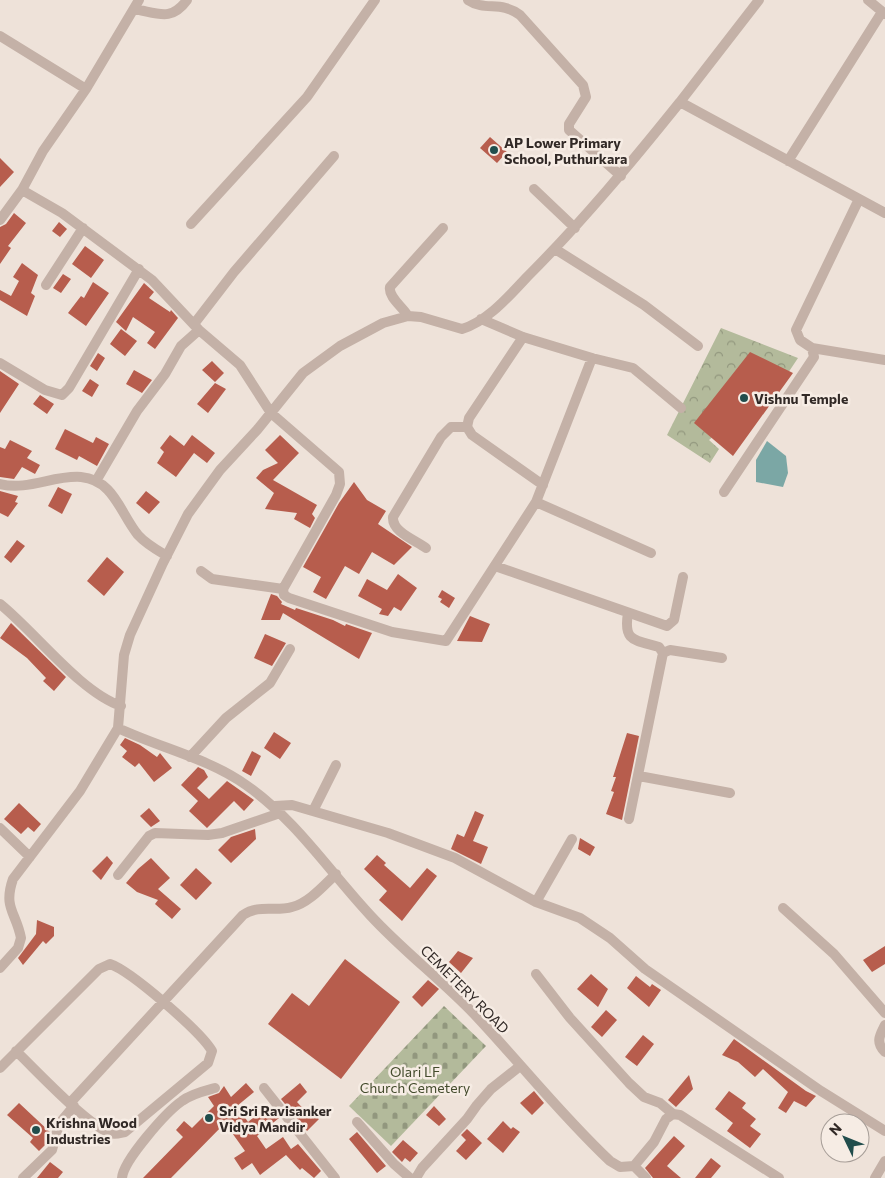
<svg xmlns="http://www.w3.org/2000/svg" width="885" height="1178" font-family="Commissioner,sans-serif">
<style>
.cemetery{fill:url(#cemetery-stones)}
.park{fill:url(#park-crowns)}
.water{fill:#7ba7a5}
.building{fill:#b75d4d}
.lines{fill:none;stroke-linecap:round;stroke-linejoin:round}
.minor{stroke:#c4b1a7;stroke-width:10}
.poi-dot{fill:#214d4c;stroke:#f6ece4;stroke-width:2}
.labels{text-anchor:middle;dominant-baseline:central;stroke-width:5;stroke-linejoin:round;paint-order:stroke}
.poi-label{font-size:14px;font-weight:bold;fill:#312926;stroke:#f6ece4;text-anchor:start}
.street-label{font-size:14px;fill:#312926;stroke:#f6ece4}
.park-label{font-size:14px;fill:#444c2d;stroke:#f6ece4}
</style>
<defs>
<pattern id="cemetery-stones" width="16" height="16" patternUnits="userSpaceOnUse" patternTransform="scale(1.25)"><rect width="16" height="16" fill="#b3ba9b"/><path d="M2 7V4a2 2 0 0 1 4 0v3zM10 15v-3a2 2 0 0 1 4 0v3z" fill="#92977e"/></pattern>
<pattern id="park-crowns" width="20" height="18" patternUnits="userSpaceOnUse" patternTransform="scale(1.25)"><rect width="20" height="18" fill="#b3ba9b"/><path d="M2 6a3 3 0 1 1 6 0M12 15a3 3 0 1 1 6 0" fill="none" stroke="#92977e"/></pattern>
</defs>
<rect width="100%" height="100%" fill="#eee2d9"/>
<path class="cemetery" d="M444 1006 486 1046 391 1146 349 1106Z"/>
<path class="park" d="M721 328 798 358 786 376 709 440 719 449 710 463 667 435Z"/>
<path class="water" d="M767 441 786 456 788 473 783 487 756 482V460Z"/>
<path class="building" d="M490 137 507 152 497 163 480 148Z
M0 158 14 172 0 187Z
M14 213 26 223 8 246 11 248 0 264V227L6 224Z
M59 222 67 229 60 237 52 231Z
M85 246 104 260 91 278 72 264Z
M22 263 38 275 31 293 35 296 27 316 0 300V290L11 296 19 281 13 277Z
M63 274 71 279 61 293 53 288Z
M93 282 109 293 86 326 68 313 81 296 84 298Z
M144 283 154 292 149 298 170 312 171 310 178 318 155 349 147 343 155 332 133 317 126 331 116 322Z
M121 329 137 341 125 356 110 344Z
M750 352 793 373 733 456 694 423Z
M98 353 105 358 97 371 90 366Z
M212 361 224 373 215 382 202 370Z
M134 370 152 380 142 393 126 384Z
M0 371 19 384 0 413Z
M90 379 99 385 92 397 82 391Z
M215 383 226 389 208 413 197 404Z
M40 395 54 404 47 414 33 404Z
M65 429 93 443 96 437 109 444 97 466 79 456 77 460 55 449Z
M170 435 184 446 192 435 215 453 207 463 194 453 176 477 157 463 164 452 160 448Z
M280 435 299 453 273 480 317 505 312 514 315 518 310 528 294 519 297 513 265 509 274 493 256 478 263 470 278 463 265 450Z
M10 440 32 451 27 458 40 465 35 474 22 467 14 479 0 477V447L5 449Z
M354 482 367 500 386 511 378 524 412 547 394 565 372 552 359 574 345 566 326 599 313 592 321 577 303 567 339 503Z
M58 487 72 494 62 514 48 506Z
M0 491 18 496 15 502 18 503 8 517 0 513Z
M146 491 160 502 149 514 136 503Z
M17 540 25 546 11 563 4 557Z
M107 557 124 572 104 596 87 581Z
M398 574 417 588 401 611 394 607 388 616 379 614 382 609 358 596 367 579 387 590Z
M442 590 455 598 449 608 440 602 442 599 438 597Z
M271 594 277 596 282 602 281 604 295 610 296 608 333 620 345 626 346 624 372 633 359 659 283 613 280 620H261Z
M470 616 490 624 482 642 457 641Z
M11 623 66 677 54 691 43 681 46 678 27 658 0 638Z
M265 634 286 643 272 666 254 658Z
M274 732 291 743 280 759 264 748Z
M627 733 639 736 622 820 606 814 614 792 611 791 616 777H613Z
M125 738 140 745 157 757 160 753 172 768 154 782 139 763 135 767 122 757 127 751 120 745Z
M252 751 261 756 251 776 242 771Z
M198 767 204 770 208 777 197 788 209 799 227 781 254 800 244 811 234 801 207 828 189 811 198 801 181 785Z
M19 803 41 824 34 832 28 827 21 834 4 819Z
M149 808 160 821 151 827 140 816Z
M475 811 484 815 473 841 488 847 481 864 451 849 457 834 464 837Z
M255 829 256 839 231 863 218 850 231 837Z
M580 838 595 847 590 856 578 849Z
M377 855 386 863 384 865 410 888 427 868 437 876 402 921 379 900 387 891 364 869Z
M107 856 113 863 101 880 92 871Z
M151 858 170 878 158 889 181 909 172 919 155 904 158 900 137 892 126 883 138 869Z
M196 868 212 883 196 900 180 885Z
M37 920 54 927V936L46 944 43 941 23 965 18 958 36 934Z
M885 946V964L872 972 863 960Z
M458 951 473 958 461 973 449 962Z
M345 959 400 1002 341 1079 268 1024 292 993 309 1006Z
M591 974 608 989 598 1007 577 989Z
M636 976 650 987 652 984 661 990 649 1007 627 988Z
M428 980 439 989 422 1007 412 997Z
M606 1010 617 1020 602 1037 591 1027Z
M643 1035 654 1044 637 1066 625 1057Z
M734 1039 806 1091 816 1096 806 1107 794 1101 786 1113 778 1108 788 1092 763 1069 755 1077 738 1062 722 1055Z
M689 1075 693 1089 676 1107 668 1100Z
M246 1083 254 1092 237 1106 248 1122 269 1105 279 1118 257 1136 266 1149 283 1137 291 1149 298 1144 321 1171 314 1178 302 1168 300 1170 286 1155 260 1175 252 1163 242 1170 234 1158 245 1151 225 1123 171 1178H143L183 1137 176 1130 184 1121 192 1128 214 1106 208 1097 219 1093 224 1086 231 1097Z
M300 1083 307 1092 297 1102 309 1115 312 1112 319 1119 307 1131 281 1099Z
M534 1091 544 1103 532 1115 520 1103Z
M729 1091 746 1103 742 1108 756 1119 750 1126 761 1134 750 1148 727 1131 733 1123 715 1109Z
M19 1103 50 1132 47 1143 39 1151 30 1142 33 1138 7 1115Z
M434 1106 446 1119 439 1126 426 1115Z
M503 1121 511 1129 513 1127 520 1132 503 1153 487 1139Z
M467 1129 482 1143 466 1160 456 1151 466 1140 461 1135Z
M357 1132 386 1166 377 1173 349 1139Z
M674 1136 685 1146 667 1166 681 1178H653L645 1168Z
M403 1140 418 1153 410 1162 405 1158 402 1162 392 1152Z
M711 1158 721 1166 711 1178H695Z
M50 1162 63 1172 58 1178H37Z"/>
<g class="lines">
<path class="minor" d="M468 0C486 12 500 0 520 15L583 85 586 97 569 124V130L621 176
M759 0 680 102 885 213
M868 0 885 14
M134 9C158 13 171 22 187 0
M0 36 86 89
M788 161 882 12
M534 189 575 228
M22 190 62 213 152 280 199 330 240 365 271 413 339 472 340 484 336 495 283 589 284 595 289 598 392 632 446 641 536 502 592 358
M0 220 22 190 43 151 86 89 139 0
M191 224 307 97 375 0
M555 249 644 305 698 346
M46 285 83 228
M408 316C403 307 388 297 390 287L443 228
M481 319 523 337 592 358 633 368 681 408
M194 324 234 272 334 156
M523 337 469 418 467 427 472 435 543 485
M812 348 885 360
M0 363 45 390 62 395 69 388 139 269
M96 481 137 411 165 374 181 346 199 330
M0 484C28 491 53 475 81 477 114 480 120 513 138 535 146 544 157 550 167 556
M724 492 814 357 812 348 800 340 796 330 859 199
M536 502 651 553
M426 548C415 540 392 532 393 517L441 437 451 427H467
M495 566 667 626 674 620 683 577
M201 571 212 579 283 589
M0 604C36 633 80 692 121 706
M628 613C623 642 635 640 659 647L663 653 629 819
M663 653 670 650 722 658
M118 728C160 748 208 758 246 785 296 820 329 871 370 915 403 951 443 981 477 1017 521 1064 562 1116 610 1161L620 1167 634 1166 654 1142 666 1119 673 1114 680 1115 779 1178
M190 757 226 718 270 683 290 649
M639 776 730 793
M275 806 292 805 388 833 455 858 536 902 580 918 610 938 645 969 821 1091 885 1131
M313 811 336 765
M0 828 30 857
M118 875 149 836 155 833 208 835 222 833 280 813
M536 902 572 839
M783 908 834 954 885 1013
M0 968 18 948 21 938C16 912 3 908 13 879L80 791 118 728 124 655 130 635 163 563 188 514 220 470 257 430 303 373 340 346 383 323 408 316 421 317 462 329C488 321 509 296 527 277 582 222 631 163 680 102
M536 974 570 1018 629 1083 644 1097 660 1103 673 1114
M885 1025C880 1035 875 1042 885 1052
M0 1068 99 969 110 964C131 971 201 1032 212 1051L208 1063 125 1132C120 1133 115 1135 110 1133 85 1123 37 1071 16 1051
M264 1088 335 1178
M70 1103 243 915C259 904 275 912 292 907 309 903 324 885 336 874
M357 1122 394 1164 410 1178
M634 1166 646 1178
M23 1178 52 1150 59 1124 74 1106
M122 1178C123 1161 166 1112 182 1101 191 1094 204 1091 215 1088
M416 1178 422 1168 467 1119 477 1105 491 1089 520 1066
M875 1178 885 1161"/>
</g>
<g class="poi-dot">
<circle cx="494" cy="150" r="5"/>
<circle cx="744" cy="398" r="5"/>
<circle cx="209" cy="1118" r="5"/>
<circle cx="36" cy="1130" r="5"/>
</g>
<g class="labels">
<g class="poi-label">
<text x="504" y="142">AP Lower Primary<tspan x="504" dy="16">School, Puthurkara</tspan></text>
<text x="754" y="398">Vishnu Temple</text>
<text x="219" y="1110">Sri Sri Ravisanker<tspan x="219" dy="16">Vidya Mandir</tspan></text>
<text x="46" y="1122">Krishna Wood<tspan x="46" dy="16">Industries</tspan></text>
</g>
<g class="street-label">
<text transform="translate(465 989) rotate(45)">CEMETERY ROAD</text>
</g>
<g class="park-label">
<text x="415" y="1071">Olari LF<tspan x="415" dy="16">Church Cemetery</tspan></text>
</g>
</g>
<g transform="translate(845 1138) rotate(313)"><circle r="24" fill="#f6ece4" stroke="#a79e98"/>
<path d="M0-4L9 19L0 12L-9 19Z" fill="#214d4c"/>
<text y="-8" font-size="14" font-weight="bold" text-anchor="middle" fill="#312926">N</text>
</g>
</svg>
